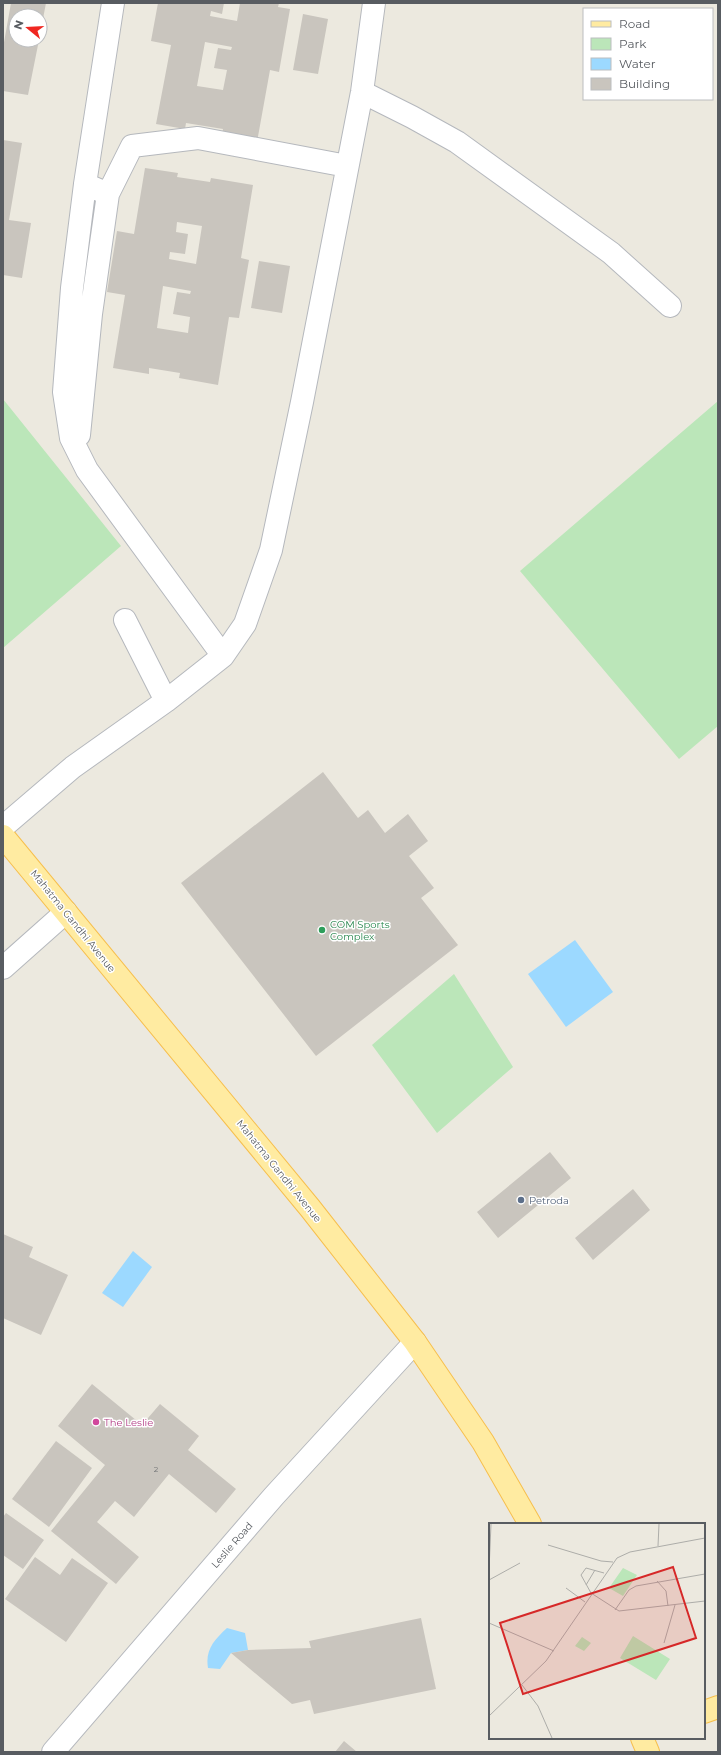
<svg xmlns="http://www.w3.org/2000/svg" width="721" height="1755" font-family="Montserrat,sans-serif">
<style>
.green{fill:#bbe6b9}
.water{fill:#9cd9ff}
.building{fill:#c9c5be;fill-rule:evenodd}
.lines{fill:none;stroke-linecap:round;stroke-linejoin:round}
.minor-casing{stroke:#b5b8bd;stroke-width:24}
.major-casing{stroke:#f7bf4d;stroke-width:24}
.minor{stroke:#fff;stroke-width:22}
.major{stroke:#ffeba1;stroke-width:22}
.leisure-dot{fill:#2e9e5b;stroke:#fff;stroke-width:1.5}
.service-dot{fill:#5c6f8a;stroke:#fff;stroke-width:1.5}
.hotel-dot{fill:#d1479c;stroke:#fff;stroke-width:1.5}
.labels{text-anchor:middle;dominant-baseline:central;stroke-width:3;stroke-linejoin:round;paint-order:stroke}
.number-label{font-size:8px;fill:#747678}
.street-label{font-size:10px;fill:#585c61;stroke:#fff}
.leisure-label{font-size:10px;fill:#27864d;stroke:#fff;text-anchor:start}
.service-label{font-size:10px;fill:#4e5e75;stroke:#fff;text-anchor:start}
.hotel-label{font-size:10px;fill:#b23c85;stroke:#fff;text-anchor:start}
.inset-road{fill:none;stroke:#adada9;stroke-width:1}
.view{fill:#d62828;fill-opacity:0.15;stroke:#d62828;stroke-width:2}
.inset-edge{fill:none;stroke:#585c61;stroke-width:2}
</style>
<rect width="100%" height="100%" fill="#ece9df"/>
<path class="green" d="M3 399 121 546 3 648Z
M718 401V726L679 759 520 571Z
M454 974 513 1067 437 1133 372 1045Z"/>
<path class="water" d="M575 940 613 992 566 1027 528 974Z
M133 1251 152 1267 123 1307 102 1293Z
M227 1628 245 1633 248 1650 231 1653 220 1669 208 1668C205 1650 214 1640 227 1628Z"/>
<path class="building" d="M11 3H46L41 29 40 16H16V40H39L28 95 3 91V48Z
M158 3H224L222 14 211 11 210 16 237 21 240 3H279L278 7 290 9 279 72 270 70 257 142 222 135 223 129 186 123 185 129 156 124 171 45 151 41ZM205 42 232 47 231 50 218 48 214 68 227 70 223 90 197 86Z
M303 14 328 19 318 74 293 70Z
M3 140 22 143 9 220 31 223 22 278 3 275Z
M145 168 178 173 177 177 210 182 211 178 253 185 241 258 249 260 239 318 229 317 218 385 179 378 180 373 149 368V374L113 368 125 295 107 292 117 231 134 234ZM177 222 202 226 196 264 169 259 170 252 185 254 188 234 176 232ZM163 286 191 291 190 294 177 292 173 314 190 317 188 333 157 328Z
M259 261 290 266 282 313 251 308Z
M323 772 358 818 368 810 385 833 408 814 428 841 409 856 434 888 421 898 458 945 316 1056 181 883Z
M550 1152 571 1178 498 1238 477 1212Z
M633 1189 650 1210 593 1260 575 1238Z
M3 1234 33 1247 29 1257 68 1275 41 1335 3 1318Z
M92 1384 142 1425 160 1404 199 1436 188 1450 236 1489 216 1513 169 1474 134 1517 115 1501 97 1522 139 1557 116 1584 51 1531 105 1465 58 1426Z
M56 1441 92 1468 49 1527 12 1499Z
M6 1513 44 1540 23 1569 3 1555V1517Z
M35 1557 60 1575 72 1558 108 1583 66 1642 5 1599Z
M421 1618 436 1689 314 1714 310 1700 292 1704 231 1653 248 1650 311 1648 309 1641Z
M344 1741 357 1752H335Z"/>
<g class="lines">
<defs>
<path id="minor" d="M113 3 85 184 72 288 64 392 71 438 87 470 223 656
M362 92 412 117 457 142 611 253 670 306
M85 184 108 194 132 146 198 138 347 166
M79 435 91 314 108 194
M125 620 166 701
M3 827 73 767 166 701 223 656 245 624 271 550 302 402 362 92 374 3
M3 968 66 912
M53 1752 274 1496 415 1342"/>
<path id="major" d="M3 836 310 1208 415 1342 483 1442 530 1524
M704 1712 718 1707
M642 1738 648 1752"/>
</defs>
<use href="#minor" class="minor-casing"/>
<use href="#major" class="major-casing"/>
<use href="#minor" class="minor"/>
<use href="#major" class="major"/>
</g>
<circle class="leisure-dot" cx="322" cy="930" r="4"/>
<circle class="service-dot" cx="521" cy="1200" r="4"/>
<circle class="hotel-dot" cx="96" cy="1422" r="4"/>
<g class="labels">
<g class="number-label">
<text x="156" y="1469">2</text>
</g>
<g class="street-label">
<text transform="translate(73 921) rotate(51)">Mahatma Gandhi Avenue</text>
<text transform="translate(279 1171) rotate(51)">Mahatma Gandhi Avenue</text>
<text transform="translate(232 1545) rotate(-49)">Leslie Road</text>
</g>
<g class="leisure-label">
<text x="330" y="924">COM Sports<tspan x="330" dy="12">Complex</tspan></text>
</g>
<g class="service-label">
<text x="529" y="1200">Petroda</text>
</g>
<g class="hotel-label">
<text x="104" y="1422">The Leslie</text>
</g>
</g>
<g transform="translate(489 1523)">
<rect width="216" height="216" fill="#ece9df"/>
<path d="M134 45 148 52 134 73 120 65ZM144 113 181 136 167 157 131 135ZM93 114 102 120 95 128 86 123Z" fill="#bbe6b9"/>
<path class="inset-road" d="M59 22 112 38 124 39M169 23 170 1M0 47 2 1M115 50 97 45 92 52 102 70 130 88 216 78M0 57 31 40M168 58 177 68 179 83M97 62 106 47M77 65 96 79M126 87 140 67 147 63 216 51M0 100 65 128M175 120 186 82M33 162 49 183 63 215M0 193 57 138 128 35 141 29 216 15"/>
<path class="view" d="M184 44 207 115 34 171 11 100Z"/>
<rect width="216" height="216" class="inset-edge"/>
</g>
<rect width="721" height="1755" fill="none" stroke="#585c61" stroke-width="8"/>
<rect x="583" y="8" width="130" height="92" fill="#ffffff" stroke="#bcbec0"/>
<rect x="591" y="21" width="20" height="6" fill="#ffeba1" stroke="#bcbec0"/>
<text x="619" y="28" font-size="12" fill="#585c61">Road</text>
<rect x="591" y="38" width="20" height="12" fill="#bbe6b9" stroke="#bcbec0"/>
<text x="619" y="48" font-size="12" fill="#585c61">Park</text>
<rect x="591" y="58" width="20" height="12" fill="#9cd9ff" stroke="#bcbec0"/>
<text x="619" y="68" font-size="12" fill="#585c61">Water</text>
<rect x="591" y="78" width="20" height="12" fill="#c9c5be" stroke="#bcbec0"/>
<text x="619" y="88" font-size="12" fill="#585c61">Building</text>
<g transform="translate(28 28) rotate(288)"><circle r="19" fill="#ffffff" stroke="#bcbec0"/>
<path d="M0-3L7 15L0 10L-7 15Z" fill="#f02721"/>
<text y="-6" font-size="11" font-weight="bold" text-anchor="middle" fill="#585c61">N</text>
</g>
</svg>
